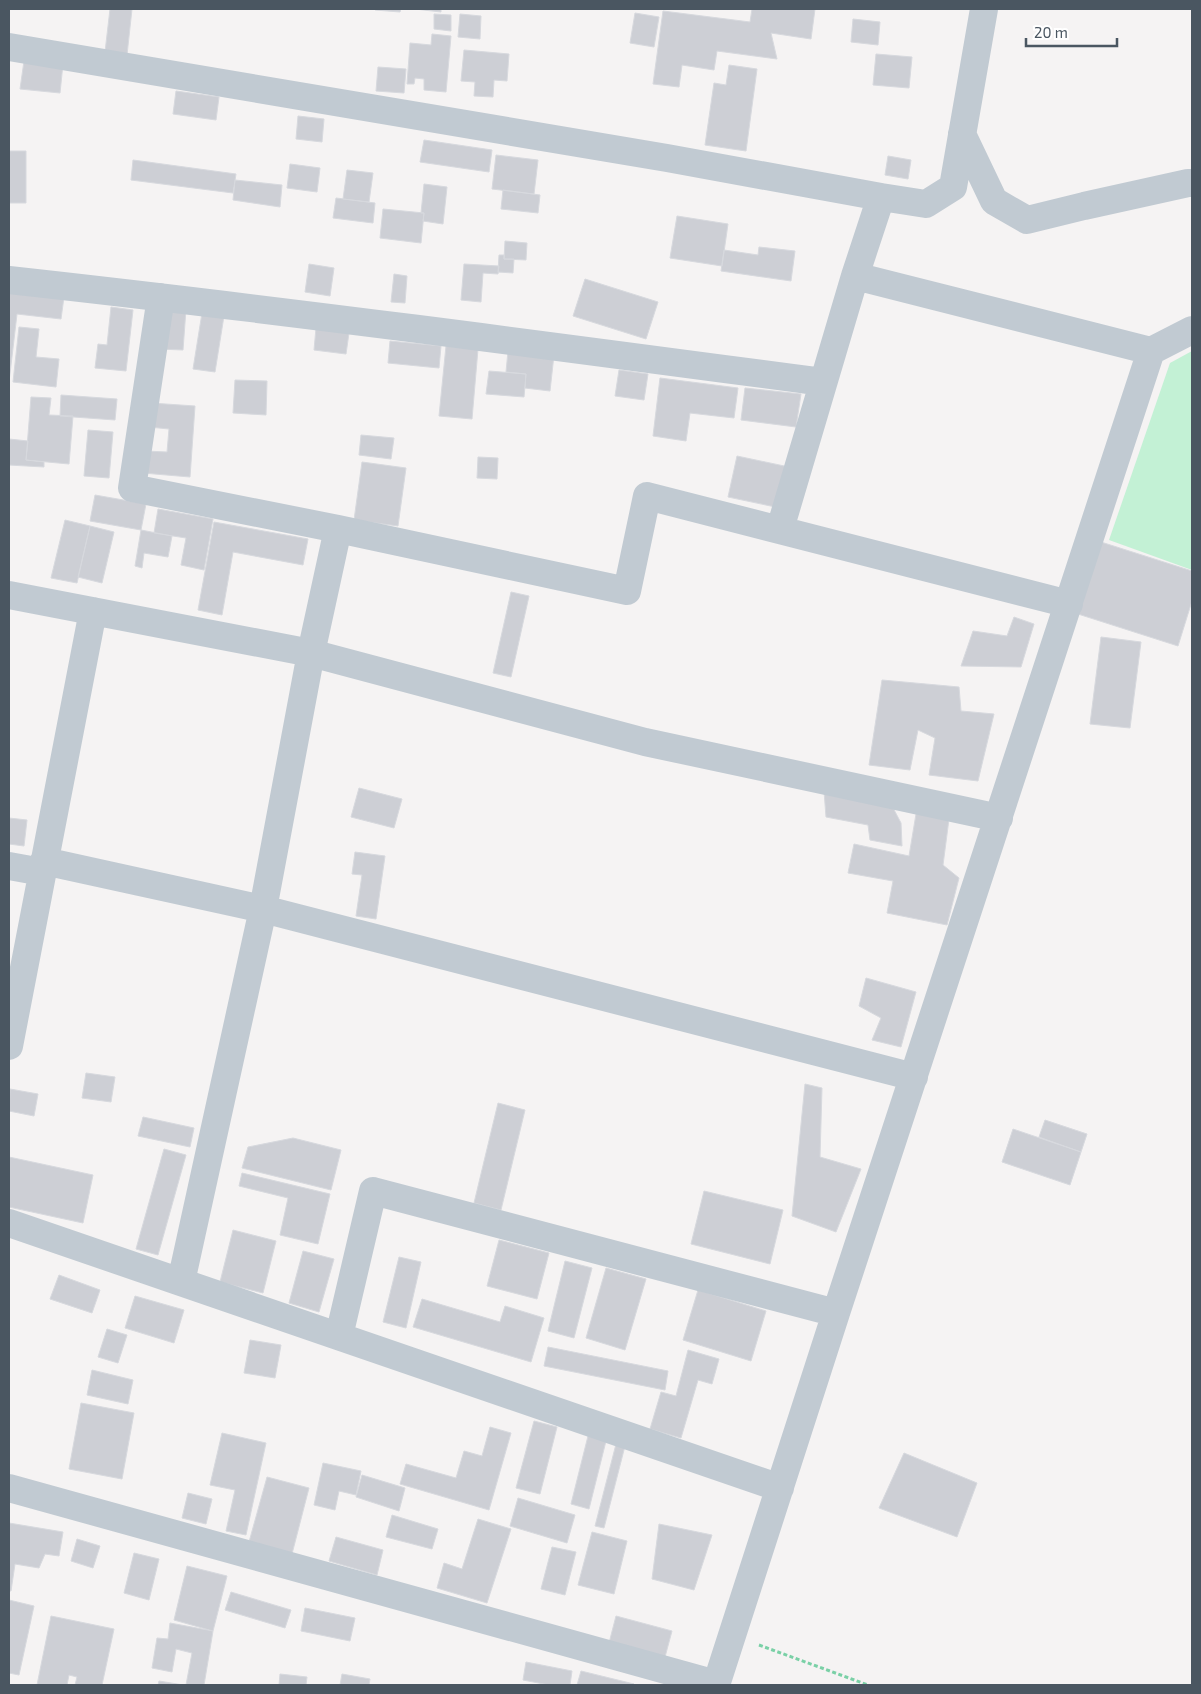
<svg xmlns="http://www.w3.org/2000/svg" width="1201" height="1694" font-family="'Exo 2',sans-serif">
<style>
.green{fill:#c3f1d5}
.building{fill:#cdcfd5;stroke:#d7d9de}
.lines{fill:none;stroke-linecap:round;stroke-linejoin:round}
.path{stroke:#7ad0a6;stroke-width:3;stroke-dasharray:4 2.5;stroke-linecap:butt}
.minor{stroke:#c1cad2;stroke-width:28}
</style>
<rect width="100%" height="100%" fill="#f5f3f3"/>
<path class="green" d="M1192 351V570L1109 540 1170 363Z"/>
<path class="building" d="M110 9H132L127 55 105 52Z
M375 9H401L400 12 375 10Z
M415 9H441V12Z
M752 9H815L811 39 771 33 777 59 717 51 714 70 682 65 679 87 653 84 663 11 750 22Z
M635 13 659 17 654 47 630 43Z
M434 14 451 15V31L434 29Z
M460 14 481 16 480 39 458 37Z
M853 19 880 22 878 45 851 42Z
M432 34 451 36 446 92 424 90V79L415 78 414 84H407L410 43 431 45Z
M464 50 509 54 507 81 494 80 493 97 474 96 475 82 461 81Z
M876 54 912 57 909 88 873 85Z
M24 61 63 64 60 93 20 89Z
M729 65 757 69 746 151 705 145 714 83 726 85Z
M378 67 406 69 404 93 376 91Z
M176 91 219 97 216 120 173 114Z
M298 116 324 119 322 142 296 139Z
M424 140 492 150 489 172 420 162Z
M9 151H26V203H9Z
M496 155 538 160 534 194 492 189Z
M888 156 911 160 908 179 885 175Z
M133 160 236 174 233 193 131 180Z
M290 164 320 168 317 192 287 188Z
M347 170 373 173 369 202 343 199Z
M235 180 282 185 280 207 233 200Z
M424 184 447 187 443 224 423 221 424 213H421Z
M503 190 540 195 538 213 501 209Z
M336 198 375 203 373 223 333 218Z
M383 209 424 213 421 243 380 238Z
M677 216 728 224 722 266 670 258Z
M505 241 527 243 526 260 504 259Z
M759 247 795 251 791 281 721 271 724 250 758 255Z
M499 255H504V259H514L513 273 498 272Z
M309 264 334 268 330 296 305 292Z
M464 264 499 266 498 274 483 273 481 302 461 300Z
M394 274 407 276 405 303 391 302Z
M585 279 658 302 646 339 573 316Z
M9 290 64 297 61 319 17 314 9 382Z
M111 307 133 310 126 371 95 368 98 344 107 345Z
M162 307 186 309 183 350 159 349Z
M202 313 224 316 215 372 193 369Z
M19 327 39 329 36 357 59 359 56 387 13 382Z
M316 328 349 333 346 354 314 350Z
M390 341 441 346 439 368 388 363Z
M446 346 478 349 472 419 439 416Z
M508 351 554 355 550 391 525 388 526 374 506 372Z
M619 370 648 374 644 400 615 396Z
M489 371 526 374 524 397 486 394Z
M660 378 738 388 734 418 690 413 686 441 653 436Z
M235 380 267 381 266 415 233 413Z
M745 388 801 394 796 427 741 420Z
M61 395 117 399 115 420 60 416Z
M31 397 51 398 49 415 73 416 69 464 26 460Z
M151 403 195 406 190 477 143 473 145 451 167 452 169 429 149 427Z
M88 430 113 432 109 478 84 476Z
M361 435 394 438 391 459 359 455Z
M9 439 28 441 26 460 44 462V467L9 465Z
M737 456 789 467 780 508 728 497Z
M478 457 498 458 497 479 477 478Z
M362 462 406 468 398 526 354 520Z
M95 495 146 504 141 530 90 521Z
M158 509 213 519 204 570 181 565 186 538 154 533Z
M65 520 90 526 77 583 51 578Z
M214 522 308 539 303 565 233 552 222 615 198 610Z
M90 526 114 532 102 583 78 577Z
M141 530 172 536 168 557 144 553 142 568 135 566Z
M1101 542 1192 571V601L1178 646 1078 614Z
M511 592 529 596 511 677 493 673Z
M1014 617 1034 624 1021 667 961 666 973 631 1007 636Z
M1101 637 1141 642 1130 728 1090 724Z
M882 680 959 687 961 711 994 714 978 781 929 775 935 738 918 730 910 770 869 765Z
M359 788 402 799 394 828 351 817Z
M824 791 891 804 901 823 902 846 870 840 868 825 826 817Z
M917 808 949 819 943 865 959 878 947 925 887 913 893 881 848 873 854 844 909 856Z
M9 818 27 820 24 846 9 844Z
M355 852 385 856 376 919 356 916 362 875 352 874Z
M866 978 916 992 901 1047 872 1040 881 1018 859 1006Z
M86 1073 115 1077 111 1102 82 1098Z
M805 1084 822 1088 820 1157 861 1169 836 1232 792 1216Z
M10 1089 38 1094 34 1116 9 1111Z
M498 1103 525 1110 501 1210 474 1203Z
M143 1117 194 1128 190 1147 138 1136Z
M1045 1120 1087 1134 1081 1152 1039 1137Z
M1013 1129 1081 1152 1070 1185 1002 1162Z
M293 1138 341 1150 331 1190 242 1168 248 1147Z
M164 1149 186 1155 158 1255 136 1249Z
M9 1157 93 1175 83 1223 9 1207Z
M242 1173 330 1194 318 1244 280 1235 288 1198 239 1186Z
M704 1191 783 1210 770 1264 691 1244Z
M233 1230 276 1241 263 1293 220 1282Z
M499 1240 549 1253 537 1299 487 1286Z
M303 1251 334 1259 319 1312 289 1303Z
M399 1257 421 1262 406 1328 383 1322Z
M565 1261 592 1268 574 1338 548 1331Z
M606 1268 646 1279 625 1350 586 1338Z
M59 1275 100 1290 92 1313 50 1299Z
M698 1290 766 1311 751 1361 683 1340Z
M135 1296 184 1310 174 1343 125 1328Z
M422 1299 500 1322 505 1306 544 1318 531 1362 413 1327Z
M107 1329 127 1335 118 1363 98 1357Z
M250 1340 281 1345 275 1378 244 1373Z
M548 1347 668 1371 665 1390 544 1366Z
M688 1350 719 1359 712 1384 698 1380 681 1438 650 1429 661 1392 676 1396Z
M92 1370 133 1380 128 1404 87 1395Z
M81 1403 134 1413 122 1479 69 1469Z
M534 1421 557 1427 540 1494 516 1488Z
M490 1427 511 1433 489 1510 400 1484 406 1464 456 1478 464 1451 482 1456Z
M222 1433 266 1443 246 1535 226 1531 235 1490 210 1485Z
M588 1436 606 1441 589 1509 571 1504Z
M616 1444 625 1446 604 1528 595 1526Z
M904 1453 977 1483 957 1537 879 1508Z
M323 1463 361 1471 356 1495 339 1491 335 1510 314 1505Z
M362 1475 405 1488 399 1511 356 1497Z
M267 1477 309 1488 292 1554 249 1542Z
M188 1493 212 1499 206 1524 182 1518Z
M518 1498 575 1515 567 1543 510 1526Z
M392 1515 438 1529 432 1549 386 1537Z
M478 1519 511 1529 487 1603 437 1588 444 1563 462 1569Z
M9 1523 63 1532 59 1556 45 1554 39 1568 15 1564 11 1591H9Z
M659 1524 712 1535 694 1590 652 1579Z
M592 1532 627 1541 614 1594 578 1585Z
M336 1537 383 1550 377 1575 329 1561Z
M77 1539 100 1546 93 1568 71 1561Z
M552 1547 576 1552 565 1595 541 1589Z
M134 1553 159 1559 149 1600 124 1593Z
M187 1566 227 1576 213 1631 174 1620Z
M231 1592 291 1610 285 1628 225 1610Z
M9 1600 34 1606 19 1675 9 1673Z
M305 1608 355 1618 350 1641 301 1631Z
M51 1616 114 1629 102 1685H75L77 1677 69 1675 67 1685H37Z
M616 1616 672 1631 665 1657 609 1643Z
M170 1623 213 1631 204 1685H186L192 1653 176 1649 172 1672 152 1668 157 1638 168 1639Z
M526 1662 572 1671 570 1685H549L523 1680Z
M581 1671 634 1684 577 1685Z
M280 1674 307 1677 306 1685H279Z
M342 1674 370 1679 369 1685H340Z
M159 1681 183 1685H158Z"/>
<g class="lines">
<path class="path" d="M759 1645 868 1685"/>
<path class="minor" d="M9 47 667 158 881 197 855 276 1151 351
M962 134 994 201 1027 220 1084 206 1188 183H1192
M881 197 926 204 953 187 984 9
M9 280C281 310 552 346 823 382
M161 297 132 488 338 529 627 591 647 496 1069 604
M780 529 855 276
M9 595 311 653 645 742 999 818
M44 861 263 909 914 1077
M9 866 42 872
M9 1046 93 611
M9 1223 780 1488
M181 1282 263 909 311 653 338 529
M339 1336 373 1191 836 1313
M9 1488 716 1684
M716 1685 836 1313 1151 351 1192 330"/>
</g>
<rect width="1201" height="1694" fill="none" stroke="#4a5661" stroke-width="20"/>
<path d="M1026 38v8h91v-8" fill="none" stroke="#4a5661" stroke-width="2.5"/>
<text x="1034" y="38" font-size="15" fill="#4a5661" stroke="#ffffff" stroke-width="4" paint-order="stroke">20 m</text>
</svg>
